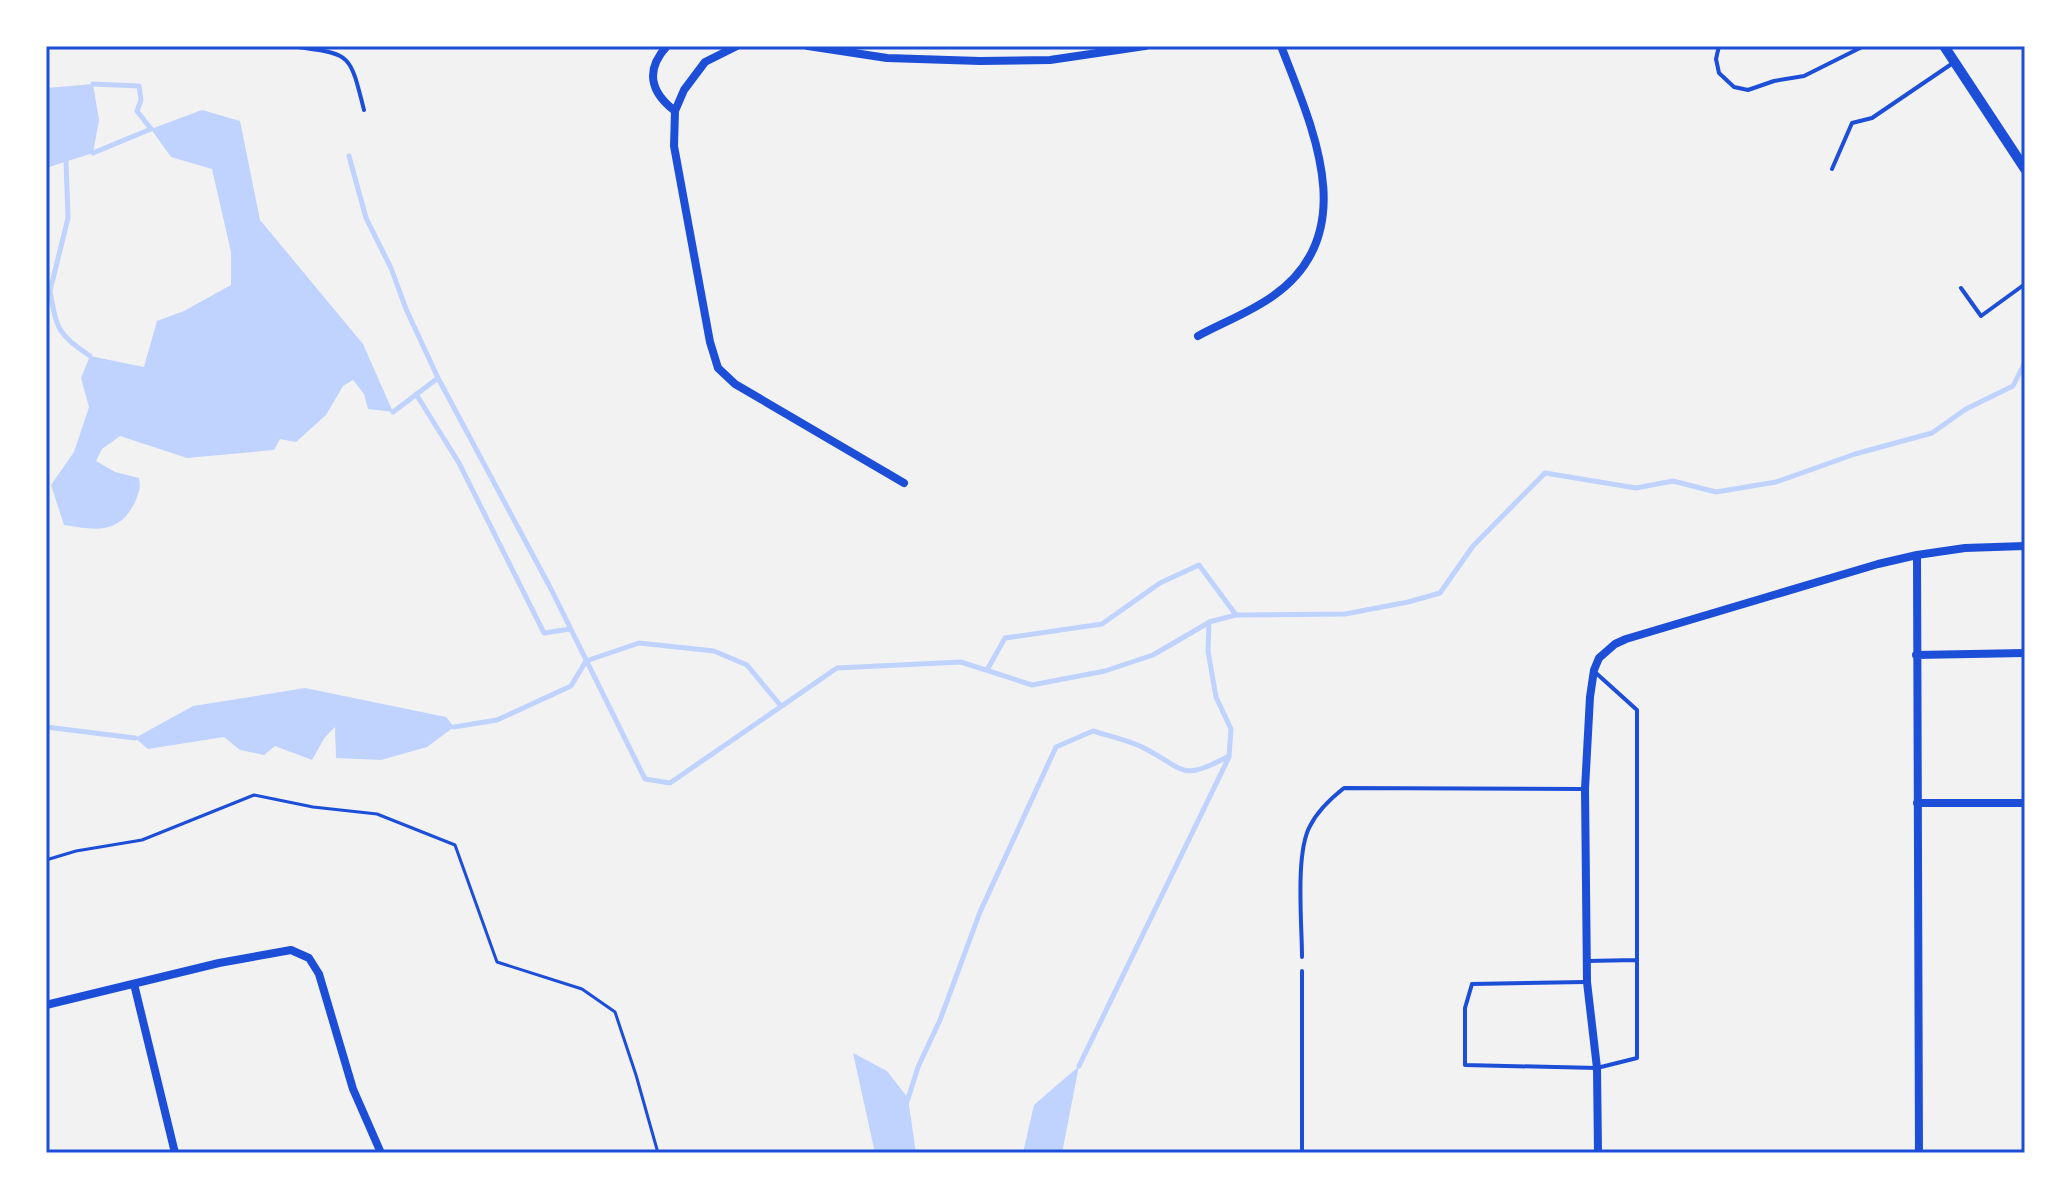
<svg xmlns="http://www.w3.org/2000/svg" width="2071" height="1199" font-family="Inter,sans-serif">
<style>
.water{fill:#bfd3fe}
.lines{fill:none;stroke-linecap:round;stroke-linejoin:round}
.stream{stroke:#bfd3fe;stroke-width:5}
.path{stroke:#1d4ed8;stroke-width:3}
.service{stroke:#1d4ed8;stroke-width:4}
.minor{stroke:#1d4ed8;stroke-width:8}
.tertiary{stroke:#1d4ed8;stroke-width:10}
.neatline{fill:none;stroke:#1d4ed8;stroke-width:3}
</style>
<rect width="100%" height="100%" fill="#f2f2f2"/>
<path class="water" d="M93 84 99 120 93 153 46 168V88Z
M202 110 240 121 260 220 363 344 393 412 368 409 364 394 353 380 343 386 326 415 296 442 280 439 274 450 187 458 120 436 102 449 96 461 115 472 139 478C141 488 139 492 135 502 119 535 95 530 64 525L51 485 74 452 89 407 81 378 90 356 144 367 157 321 184 311 231 285V252L212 169 171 157 151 129Z
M305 688 446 717 454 727 427 747 381 760 336 758 335 727 325 737 312 760 275 746 264 755 240 750 224 737 148 749 135 738 193 706Z
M853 1053 887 1071 908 1098 916 1153H875Z
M1079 1066 1062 1153H1023L1034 1105Z"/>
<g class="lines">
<path class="stream" d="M93 84 139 86 141 100 137 111 151 129 93 153
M349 156 366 218 391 268 406 309 438 378 551 589 645 779 670 783 837 668 961 662 1032 685 1105 671 1153 655 1208 623
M46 289 50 291C57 330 57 333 90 356
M50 291 68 218 66 161
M416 394 459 463 544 633 570 629
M393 412 438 378
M987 670 1005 638 1102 624 1160 583 1199 565 1236 615
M46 727 135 738
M454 727 497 720 571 686 586 661 639 643 714 651 747 665 781 706
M1079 1066 1229 757
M907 1102 918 1067 940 1020 980 912 1056 747 1093 731C1109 736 1127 740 1142 747 1186 769 1179 783 1229 756L1231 729 1216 697 1208 651 1209 622 1236 615 1345 614 1408 602 1440 593 1473 546 1545 473 1636 488 1673 481 1716 492 1776 482 1855 454 1932 433 1966 409 2013 386 2025 362"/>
<path class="path" d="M46 860 76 851 142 840 254 795 313 807 377 814 455 845 497 962 582 989 615 1012 636 1075 658 1153"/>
<path class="service" d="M291 46C351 55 349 50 364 110
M1719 46 1716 59 1719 73 1734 87 1748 90 1774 81 1804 76 1864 46
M1832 169 1852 123 1872 118 1953 63
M1961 288 1981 316 2025 284
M1302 957C1302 924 1295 853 1310 826 1318 810 1330 799 1344 788L1583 789
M1587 961 1636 960
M1585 982 1472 984 1465 1008V1065L1597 1068 1637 1058V710L1596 673
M1302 1153V971"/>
<path class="minor" d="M667 46C645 70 650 92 675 111
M737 46 705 62 684 90 675 111 674 146 710 342 718 368 735 384 904 483
M808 46 887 58 980 61 1050 60 1145 46
M1198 336C1222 323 1251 312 1273 296 1363 233 1312 127 1281 46
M1917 555 1919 1153
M1916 655 2025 653
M1917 803H2025
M134 984 175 1153
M46 1005 219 963 291 950 309 958 319 974 353 1089 381 1153
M1598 1153 1597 1068 1587 982 1585 789 1590 697 1594 670 1599 658 1615 644 1626 639 1878 564 1917 555 1965 548 2025 546"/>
<path class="tertiary" d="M1944 46 2025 169"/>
</g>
<rect width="2071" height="1199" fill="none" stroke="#ffffff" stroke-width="96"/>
<rect x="48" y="48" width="1975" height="1103" class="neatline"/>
</svg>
